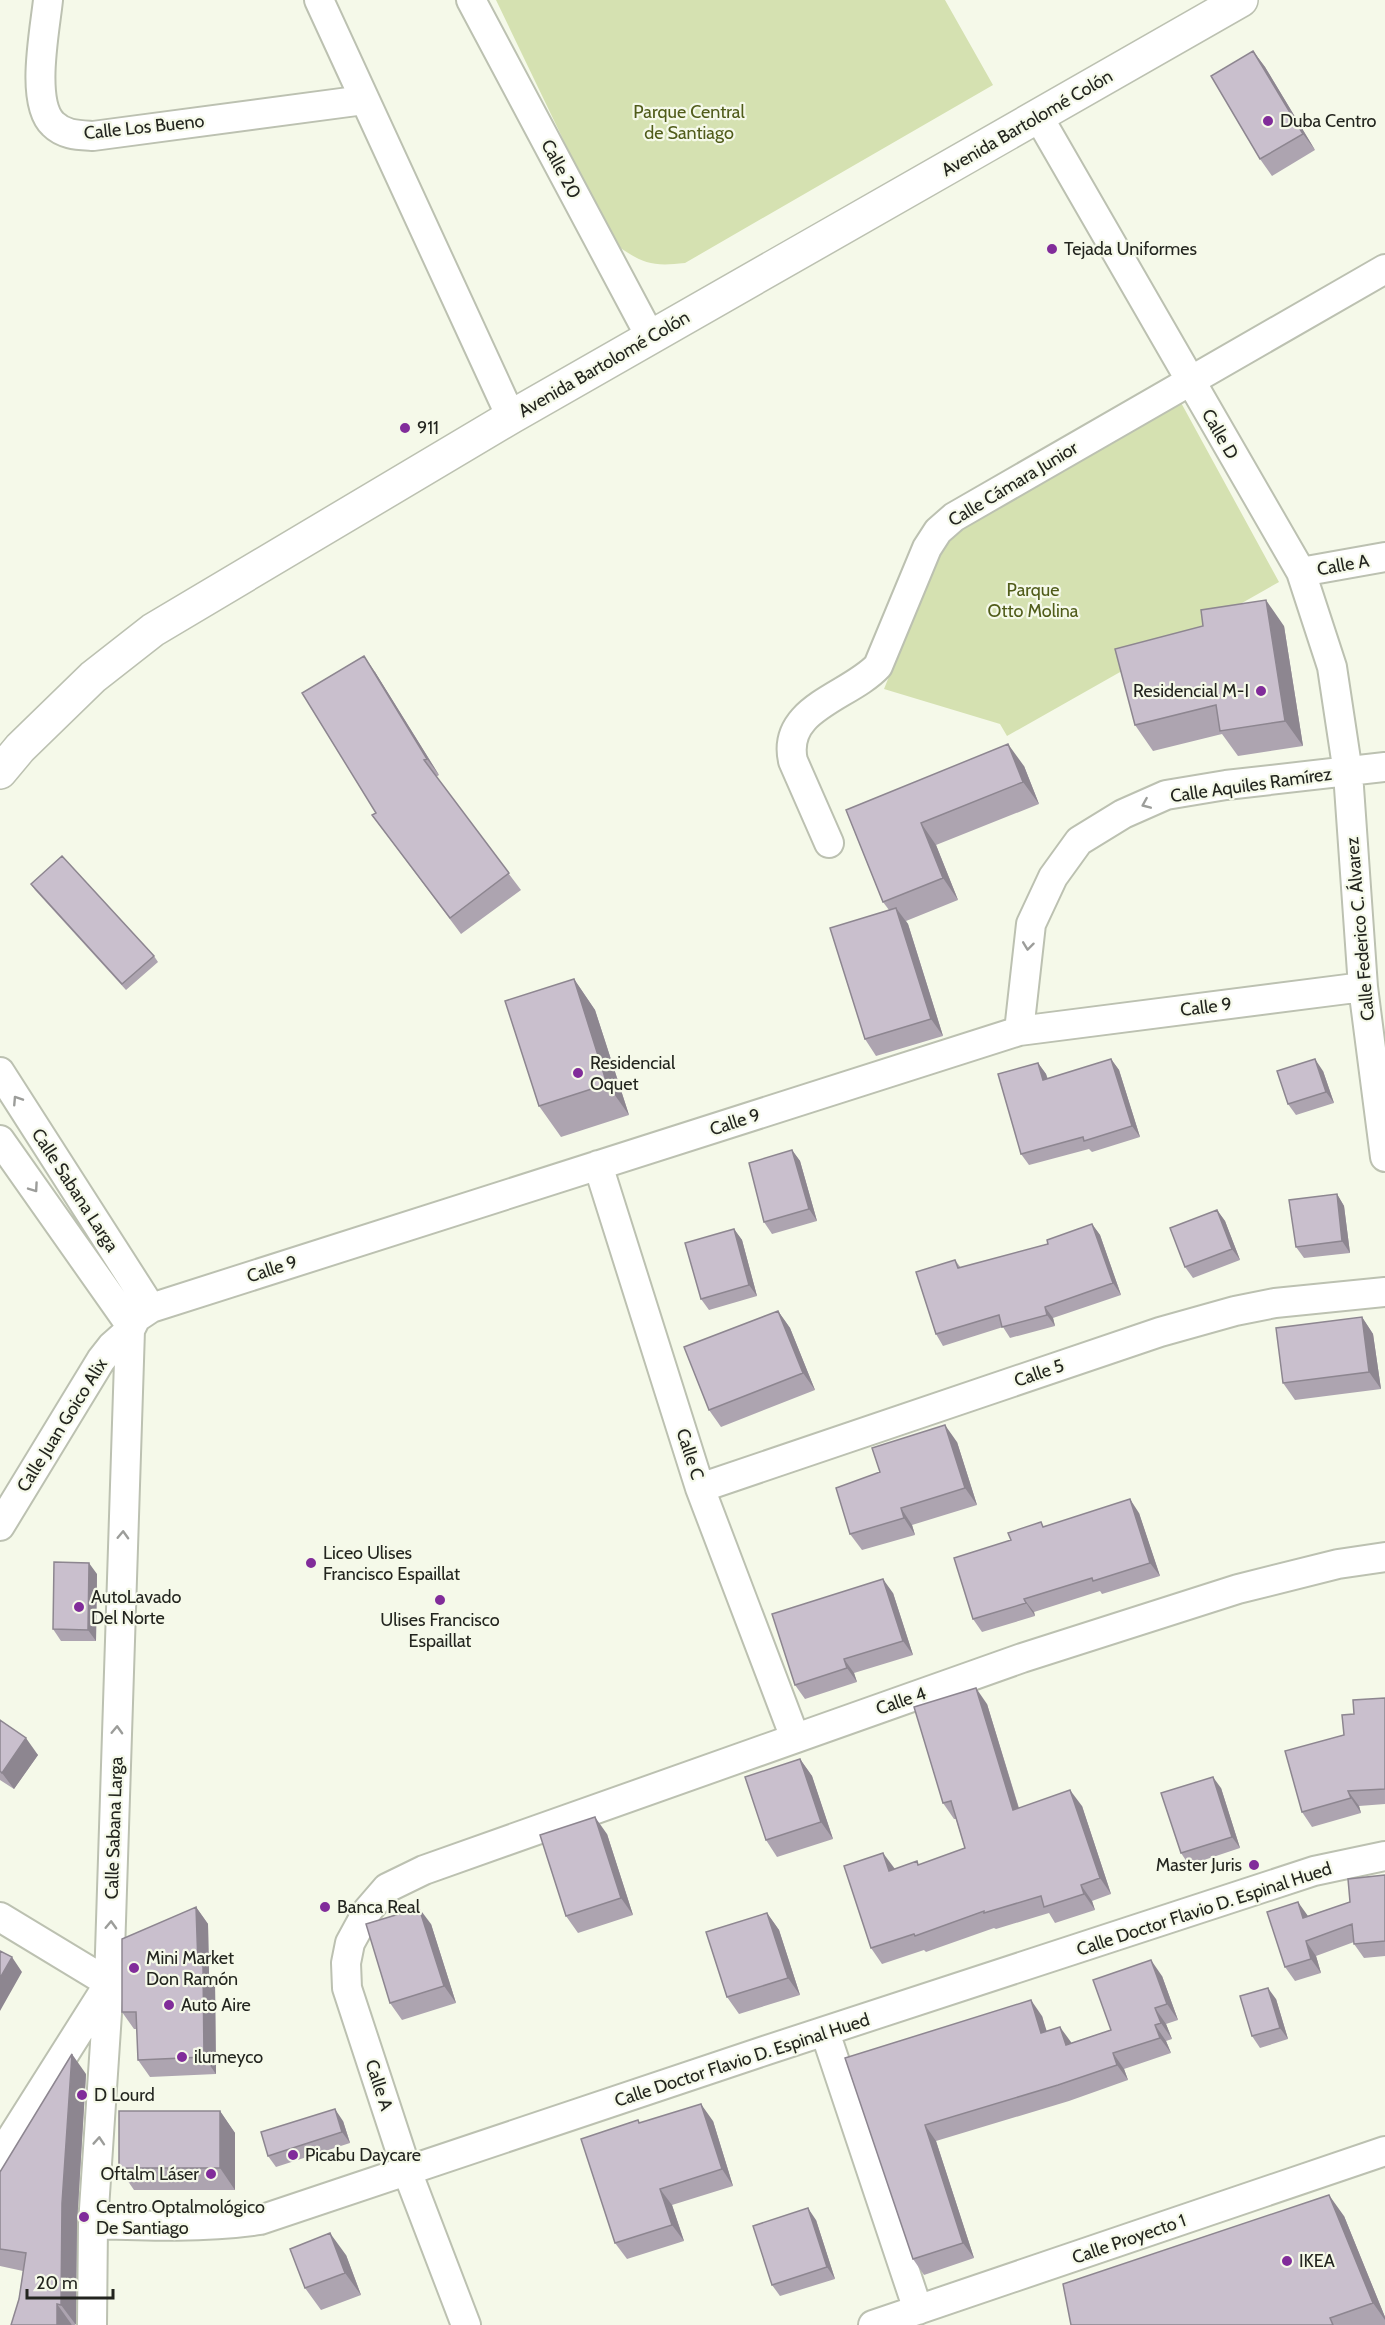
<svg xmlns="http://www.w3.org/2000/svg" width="1385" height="2325" font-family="Cabin,sans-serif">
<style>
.green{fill:#d5e1b1}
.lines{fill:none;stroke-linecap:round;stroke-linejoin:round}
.minor-casing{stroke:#bcc1b1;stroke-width:32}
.secondary-casing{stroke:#bcc1b1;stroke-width:36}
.minor{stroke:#fff;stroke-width:28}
.secondary{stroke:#fff;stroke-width:33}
.wall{fill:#ada4b0}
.shaded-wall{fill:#8d8690}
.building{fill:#c9bfcd;stroke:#8d8690;stroke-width:1.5}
.oneway{stroke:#9c9d9a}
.poi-dot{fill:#812c9a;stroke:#f5f9e9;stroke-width:2}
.labels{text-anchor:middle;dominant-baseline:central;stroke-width:4.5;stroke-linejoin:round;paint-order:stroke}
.park-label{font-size:18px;fill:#505c1a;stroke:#f5f9e9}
.poi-label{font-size:18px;fill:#23251f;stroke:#f5f9e9;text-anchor:start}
.street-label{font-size:18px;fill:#23251f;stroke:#f5f9e9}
</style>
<rect width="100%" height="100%" fill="#f5f9e9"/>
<path class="green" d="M496 0H945L993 85 685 263C650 267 642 263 613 243Z
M1179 399 1279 582 1007 736 1000 724 884 689 944 539Z"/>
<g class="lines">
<defs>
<path id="minor" d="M48 0C45 30 30 102 53 124 64 135 78 135 93 136L364 100
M319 0 511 417
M471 0 651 338
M1038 116 1301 572 1332 667 1348 773 1363 987 1385 1157
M1301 572 1385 557
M829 843 793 761C781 708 849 697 878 666L927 548 938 531 954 517 1385 269
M1019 1031 1031 924 1053 877 1079 841 1123 814 1166 795 1226 785 1385 767
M0 1072 151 1308
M0 1140 131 1326
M598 1165 700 1488 795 1738
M700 1488 1160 1332 1235 1311 1275 1303 1385 1292
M0 1526 101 1360 112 1346 130 1330
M0 1917 109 1983
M825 2032 918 2310
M0 2156 108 1985
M93 2224C149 2226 205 2228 260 2220L767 2050 1314 1871 1385 1856
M92 2325 93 2224 109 1983 130 1330 136 1318 151 1308 1019 1031 1363 987
M466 2325 407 2171 347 1988 346 1963 350 1943 368 1910 387 1888 424 1870 1022 1658 1238 1589 1338 1564 1385 1557
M873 2325 1385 2151"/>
<path id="secondary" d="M0 772 20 748 93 677 153 630 511 417 1241 0"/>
</defs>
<use href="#minor" class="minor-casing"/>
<use href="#secondary" class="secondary-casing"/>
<use href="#minor" class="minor"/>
<use href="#secondary" class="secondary"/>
</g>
<path class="wall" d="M1253 51 1265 67 1315 150 1272 176 1260 159Z
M1284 626 1303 746 1238 756 1222 734 1153 751 1135 725Z
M375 672 439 775 436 777 521 890 461 934 372 815 376 813Z
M1024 766 1039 804 936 845 958 900 906 921 908 924 943 1036 876 1056 865 1039 889 910 883 902 846 810Z
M31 884 154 956 158 962 126 990 35 890Z
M574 979 595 1010 629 1115 561 1137 539 1106Z
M1111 1059 1119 1070 1140 1137 1092 1152 1089 1149 1029 1165 1021 1154 1038 1063 1046 1074 1048 1079Z
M1323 1071 1334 1103 1296 1115 1288 1104Z
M792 1150 800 1161 817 1221 772 1234 764 1222Z
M1337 1194 1344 1206 1350 1253 1304 1258 1296 1247Z
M1217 1210 1225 1221 1240 1260 1193 1278 1185 1267Z
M1092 1224 1100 1235 1121 1295 1053 1318 1055 1326 1010 1338 1003 1327 943 1346 936 1334 955 1260 961 1268 1048 1244Z
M734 1229 742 1240 757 1296 709 1310 701 1299Z
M778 1311 790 1328 815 1390 721 1427 709 1410Z
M1362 1317 1373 1334 1381 1389 1295 1400 1283 1383Z
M957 1442 977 1505 912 1525 915 1535 862 1550 850 1534 880 1472Z
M1139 1513 1160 1576 1102 1594 1100 1591 1034 1612 1035 1616 982 1632 973 1619 1011 1540 1044 1526Z
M97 1574 96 1641H61L53 1629Z
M893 1593 913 1655 854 1673 857 1682 805 1699 795 1685Z
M1385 1698V1804L1359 1806 1361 1813 1312 1827 1302 1812 1344 1735 1354 1714Z
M987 1704 1019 1808 1082 1806 1111 1894 1092 1901 1095 1910 1055 1923 1049 1913 996 1929 994 1928 926 1952 924 1950 882 1964 871 1948 895 1869 919 1865 965 1848 956 1819H954L943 1803Z
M0 1720 38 1755 14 1789 0 1780Z
M800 1759 812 1776 833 1839 777 1857 766 1840Z
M1221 1788 1240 1848 1189 1865 1181 1853Z
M607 1834 633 1915 578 1933 566 1916Z
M1385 1875V1956L1364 1958 1354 1944V1942L1316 1956 1321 1973 1295 1981 1285 1967 1308 1916 1350 1902Z
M196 1907 208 1924 209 1974 215 1982 216 2074 150 2077 138 2060 137 2029H134L122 2012Z
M767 1913 779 1930 800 1995 739 2014 727 1997Z
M431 1924 456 2003 402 2020 390 2003Z
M1162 1976 1178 2020 1166 2024 1172 2039 1166 2041 1171 2053 1124 2069 1128 2080 1069 2101 936 2141 974 2258 924 2275 913 2259 845 2058 1042 2016 1046 2031 1071 2043 1111 2030Z
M1276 1999 1288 2039 1260 2048 1252 2036Z
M86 2074 77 2223 75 2325H72L19 2299 23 2271 0 2266V2172Z
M220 2111 235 2133V2190H134L119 2168Z
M638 2120 640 2123 713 2121 733 2186 672 2205 684 2241 627 2259 615 2243Z
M343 2121 350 2143 276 2167 268 2156Z
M1344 2216 1385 2317V2325H1071Z
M816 2220 835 2279 780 2296 772 2285Z
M346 2255 361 2295 321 2310 305 2288Z"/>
<path class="shaded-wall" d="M1253 51 1265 67 1315 150 1303 134Z
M1266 600 1284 626 1303 746 1285 721Z
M364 656 375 672 439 775 427 759Z
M1008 744 1024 766 1039 804 1023 782Z
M921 823 936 845 958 900 943 878Z
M896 908 908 924 943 1036 931 1019Z
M574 979 595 1010 629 1115 607 1084Z
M1111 1059 1119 1070 1140 1137 1132 1126Z
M1315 1059 1323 1071 1334 1103 1326 1092Z
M1038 1063 1046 1074 1051 1092 1043 1080Z
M792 1150 800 1161 817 1221 809 1209Z
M1337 1194 1344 1206 1350 1253 1342 1241Z
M1217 1210 1225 1221 1240 1260 1232 1249Z
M1092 1224 1100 1235 1121 1295 1113 1283Z
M734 1229 742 1240 757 1296 749 1285Z
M1045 1307 1053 1318 1055 1326 1047 1315Z
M778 1311 790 1328 815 1390 803 1373Z
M1362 1317 1373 1334 1381 1389 1369 1372Z
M945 1425 957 1442 977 1505 965 1488Z
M1130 1499 1139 1513 1160 1576 1150 1563Z
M901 1508 912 1525 915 1535 904 1518Z
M89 1563 97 1574 96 1641 88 1630Z
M883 1579 893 1593 913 1655 903 1641Z
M1024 1599 1034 1612 1035 1616 1026 1603Z
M844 1659 854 1673 857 1682 847 1668Z
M976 1688 987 1704 1024 1826 1013 1810Z
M26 1738 38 1755 14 1789 2 1773Z
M800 1759 812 1776 833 1839 821 1822Z
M1213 1777 1221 1788 1240 1848 1232 1837Z
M1070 1790 1082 1806 1111 1894 1100 1878Z
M1348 1791 1359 1806 1361 1813 1351 1798Z
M595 1817 607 1834 633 1915 621 1898Z
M883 1853 895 1869 889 1871Z
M1081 1885 1092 1901 1095 1910 1084 1894Z
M1298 1902 1308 1916 1303 1918Z
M196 1907 208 1924 209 1974 215 1982 216 2074 204 2057 198 1965Z
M419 1908 431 1924 456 2003 444 1986Z
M767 1913 779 1930 800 1995 788 1978Z
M1306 1941 1316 1956 1321 1973 1311 1959Z
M12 1957 22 1972 0 2011V1978Z
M1151 1960 1162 1976 1178 2020 1167 2004Z
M1268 1988 1276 1999 1288 2039 1280 2028Z
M1031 2000 1042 2016 1052 2048 1041 2033Z
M1155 2008 1166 2024 1172 2039 1161 2023Z
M1155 2025 1166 2041 1171 2053 1160 2038Z
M1060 2027 1071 2042 1077 2060 1066 2045Z
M1113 2053 1124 2069 1128 2080 1117 2065Z
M72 2054 86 2074 77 2223 76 2325 61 2305 62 2203Z
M701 2104 713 2121 733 2186 722 2169Z
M335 2109 343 2121 350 2143 342 2132Z
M220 2111 235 2133V2190L220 2168Z
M925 2125 936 2141 974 2258 963 2243Z
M660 2189 672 2205 684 2241 672 2225Z
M1329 2195 1344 2216 1385 2317V2320L1373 2303Z
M808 2208 816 2220 835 2279 827 2267Z
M330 2233 346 2255 361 2295 345 2273Z
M57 2304 72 2325H57Z"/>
<path class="building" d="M1253 51 1303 134 1260 159 1211 76Z
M1266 600 1285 721 1220 731 1216 705 1135 725 1115 649 1203 626 1201 610Z
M364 656 427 759 424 760 509 873 450 918 372 815 376 813 302 693Z
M1008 744 1023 782 921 823 943 878 883 902 846 810Z
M62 856 154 956 122 984 31 884Z
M896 908 931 1019 865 1039 830 928Z
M574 979 607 1084 539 1106 505 1001Z
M1111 1059 1132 1126 1084 1141 1083 1137 1021 1154 998 1074 1038 1063 1043 1080Z
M1315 1059 1326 1092 1288 1104 1277 1071Z
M792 1150 809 1209 764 1222 749 1163Z
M1337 1194 1342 1241 1296 1247 1289 1200Z
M1217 1210 1232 1249 1185 1267 1170 1228Z
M1092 1224 1113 1283 1045 1307 1047 1315 1002 1327 999 1315 936 1334 916 1272 955 1260 958 1268 1048 1244 1047 1240Z
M734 1229 749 1285 701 1299 685 1243Z
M778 1311 803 1373 709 1410 684 1347Z
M1362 1317 1369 1372 1283 1383 1276 1328Z
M945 1425 965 1488 901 1508 904 1518 850 1534 836 1488 880 1472 872 1448Z
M1130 1499 1150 1563 1093 1581 1092 1578 1024 1599 1026 1603 973 1619 954 1558 1011 1540 1008 1533 1041 1522 1043 1527Z
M54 1562 89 1563 88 1630 53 1629Z
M883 1579 903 1641 844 1659 847 1668 795 1685 772 1614Z
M976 1688 1013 1810 1070 1790 1100 1878 1081 1885 1084 1894 1044 1907 1041 1896 984 1913V1911L915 1936 914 1934 871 1948 844 1866 883 1853 889 1871 917 1861 918 1865 965 1848 951 1801 943 1803 914 1707Z
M1385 1698V1789L1348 1791 1351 1798 1302 1812 1285 1751 1344 1735 1342 1715 1354 1714 1353 1700Z
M0 1720 26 1738 2 1773 0 1771Z
M800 1759 821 1822 766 1840 745 1777Z
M1213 1777 1232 1837 1181 1853 1161 1793Z
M595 1817 621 1898 566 1916 540 1835Z
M1385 1875V1941L1354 1944 1352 1924 1306 1941 1311 1959 1285 1967 1267 1912 1298 1902 1303 1918 1350 1902 1348 1879Z
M196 1907 198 1965H203L204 2057 138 2060 136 2012H122V1939Z
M419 1908 444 1986 390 2003 366 1924Z
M767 1913 788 1978 727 1997 706 1932Z
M0 1951 12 1957 0 1978Z
M1151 1960 1167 2004 1155 2008 1161 2023 1155 2025 1160 2038 1113 2053 1117 2065 1058 2085 925 2125 963 2243 913 2259 845 2058 1031 2000 1041 2033 1060 2027 1066 2045 1111 2030 1093 1980Z
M1268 1988 1280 2028 1252 2036 1240 1996Z
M72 2054 62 2203 61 2305 57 2304V2325H11L19 2299 26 2253 0 2249V2172Z
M701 2104 722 2169 660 2189 672 2225 615 2243 581 2139 638 2120 639 2123Z
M335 2109 342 2132 268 2156 261 2132Z
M119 2111H220V2168H119Z
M1329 2195 1373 2303 1330 2318 1333 2325H1071L1063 2284Z
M808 2208 827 2267 772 2285 753 2226Z
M330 2233 345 2273 305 2288 290 2249Z"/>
<defs><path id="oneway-chevron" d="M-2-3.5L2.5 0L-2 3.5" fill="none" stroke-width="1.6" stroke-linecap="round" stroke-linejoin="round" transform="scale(1.5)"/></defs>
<g class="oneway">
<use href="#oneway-chevron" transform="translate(1146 804) rotate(157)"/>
<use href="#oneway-chevron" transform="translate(1028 946) rotate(97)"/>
<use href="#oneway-chevron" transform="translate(17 1100) rotate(-123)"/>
<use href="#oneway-chevron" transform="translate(34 1188) rotate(55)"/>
<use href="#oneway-chevron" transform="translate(123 1535) rotate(-88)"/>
<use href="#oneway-chevron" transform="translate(117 1730) rotate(-88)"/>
<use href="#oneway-chevron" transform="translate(111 1925) rotate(-88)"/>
<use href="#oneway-chevron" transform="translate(99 2141) rotate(-86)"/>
</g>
<g class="poi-dot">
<circle cx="1268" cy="121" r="6"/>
<circle cx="1052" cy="249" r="6"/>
<circle cx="405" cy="428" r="6"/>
<circle cx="1261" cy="691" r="6"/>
<circle cx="578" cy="1073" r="6"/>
<circle cx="311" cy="1563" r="6"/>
<circle cx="440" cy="1600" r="6"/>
<circle cx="79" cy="1607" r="6"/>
<circle cx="1254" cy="1865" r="6"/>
<circle cx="325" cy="1907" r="6"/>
<circle cx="134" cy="1968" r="6"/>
<circle cx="169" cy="2005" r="6"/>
<circle cx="182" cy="2057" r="6"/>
<circle cx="82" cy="2095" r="6"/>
<circle cx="293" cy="2155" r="6"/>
<circle cx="211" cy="2174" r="6"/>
<circle cx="84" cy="2217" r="6"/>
<circle cx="1287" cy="2261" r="6"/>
</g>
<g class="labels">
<g class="park-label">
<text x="689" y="112">Parque Central<tspan x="689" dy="21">de Santiago</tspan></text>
<text x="1033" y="590">Parque<tspan x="1033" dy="21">Otto Molina</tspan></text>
</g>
<g class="poi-label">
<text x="1280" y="121">Duba Centro</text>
<text x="1064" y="249">Tejada Uniformes</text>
<text x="417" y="428">911</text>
<text x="1249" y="691" text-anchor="end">Residencial M-I</text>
<text x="590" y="1063">Residencial<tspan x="590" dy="21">Oquet</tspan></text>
<text x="323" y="1553">Liceo Ulises<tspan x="323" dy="21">Francisco Espaillat</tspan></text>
<text x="91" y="1597">AutoLavado<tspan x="91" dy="21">Del Norte</tspan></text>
<text x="440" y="1620" text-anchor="middle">Ulises Francisco<tspan x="440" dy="21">Espaillat</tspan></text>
<text x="1242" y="1865" text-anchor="end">Master Juris</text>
<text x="337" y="1907">Banca Real</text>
<text x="146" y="1958">Mini Market<tspan x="146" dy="21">Don Ramón</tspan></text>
<text x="181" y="2005">Auto Aire</text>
<text x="194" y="2057">ilumeyco</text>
<text x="94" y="2095">D Lourd</text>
<text x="305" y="2155">Picabu Daycare</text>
<text x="199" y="2174" text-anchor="end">Oftalm Láser</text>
<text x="96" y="2207">Centro Optalmológico<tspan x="96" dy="21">De Santiago</tspan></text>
<text x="1299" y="2261">IKEA</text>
</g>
<g class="street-label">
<text transform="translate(1027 123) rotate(-30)">Avenida Bartolomé Colón</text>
<text transform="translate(144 127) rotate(-6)">Calle Los Bueno</text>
<text transform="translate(561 169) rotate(62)">Calle 20</text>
<text transform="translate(604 364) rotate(-30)">Avenida Bartolomé Colón</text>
<text transform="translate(1220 434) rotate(60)">Calle D</text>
<text transform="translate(1013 484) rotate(-31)">Calle Cámara Junior</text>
<text transform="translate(1343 565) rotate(-10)">Calle A</text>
<text transform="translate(1251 785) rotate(-8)">Calle Aquiles Ramírez</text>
<text transform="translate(1360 929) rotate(-95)">Calle Federico C. Álvarez</text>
<text transform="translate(1206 1007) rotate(-7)">Calle 9</text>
<text transform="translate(735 1122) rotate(-18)">Calle 9</text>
<text transform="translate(75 1190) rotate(57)">Calle Sabana Larga</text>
<text transform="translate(272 1269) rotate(-18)">Calle 9</text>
<text transform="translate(1039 1373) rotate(-19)">Calle 5</text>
<text transform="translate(62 1425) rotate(-58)">Calle Juan Goico Alix</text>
<text transform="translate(690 1454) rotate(72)">Calle C</text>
<text transform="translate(901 1701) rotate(-19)">Calle 4</text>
<text transform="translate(114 1828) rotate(-88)">Calle Sabana Larga</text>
<text transform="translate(1204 1909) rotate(-18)">Calle Doctor Flavio D. Espinal Hued</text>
<text transform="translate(742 2060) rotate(-18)">Calle Doctor Flavio D. Espinal Hued</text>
<text transform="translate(379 2085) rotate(72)">Calle A</text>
<text transform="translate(1129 2239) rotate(-19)">Calle Proyecto 1</text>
</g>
</g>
<path d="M27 2289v9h86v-9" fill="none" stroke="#23251f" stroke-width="3"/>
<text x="36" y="2289" font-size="18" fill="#23251f" stroke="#f5f9e9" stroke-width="4.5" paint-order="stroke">20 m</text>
</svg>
